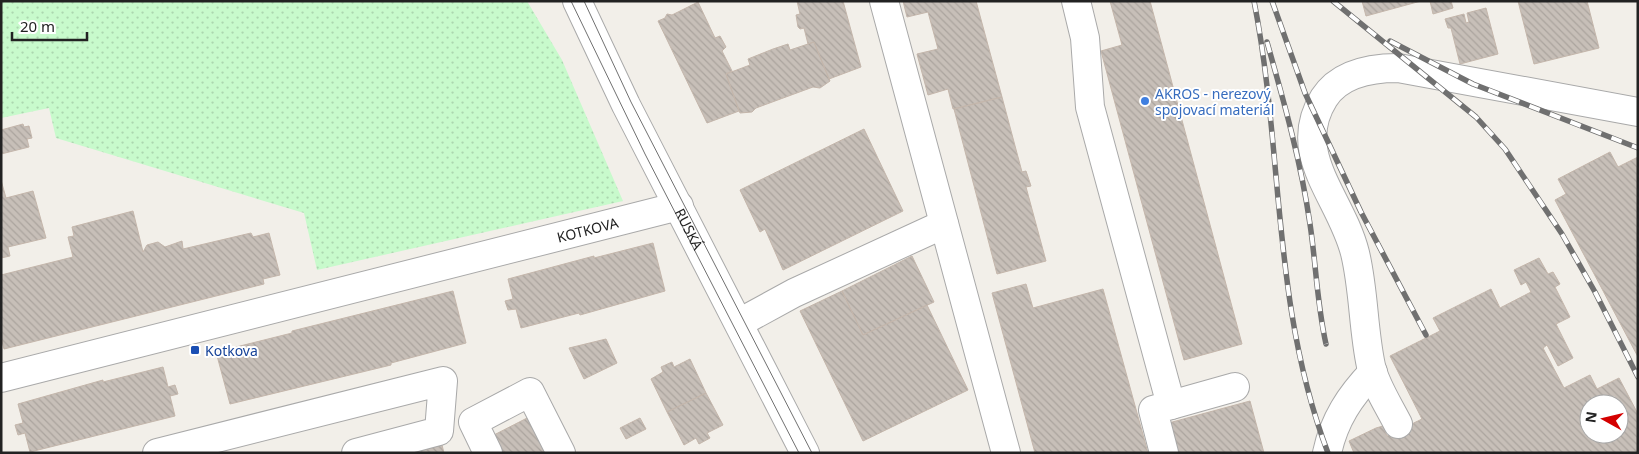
<svg xmlns="http://www.w3.org/2000/svg" width="1639" height="454" font-family="'Noto Sans',sans-serif">
<style>
.park{fill:url(#park-dots)}
.building{fill:url(#building-back-hatch);stroke:#c4b6ab;fill-rule:evenodd}
.lines{fill:none;stroke-linecap:round;stroke-linejoin:round}
.minor-casing{stroke:#a9a9a9;stroke-width:30}
.minor{stroke:#fff;stroke-width:28}
.tram{stroke:#707070;stroke-width:1}
.rail-casing{stroke:#707070;stroke-width:5.5}
.rail{stroke:#fff;stroke-width:4;stroke-dasharray:11;stroke-linecap:butt}
.shop-dot{fill:#3f7fe0;stroke:#fff;stroke-width:2}
.transit-dot{fill:#1a4fb4;stroke:#fff;stroke-width:2}
.labels{text-anchor:middle;dominant-baseline:central;stroke-width:4;stroke-linejoin:round;paint-order:stroke}
.shop-label{font-size:14px;fill:#366cbe;stroke:#fff;text-anchor:start}
.street-label{font-size:14px;fill:#222;stroke:#fff}
.transit-label{font-size:14px;fill:#164399;stroke:#fff;text-anchor:start}
</style>
<defs>
<pattern id="park-dots" width="8" height="8" patternUnits="userSpaceOnUse" patternTransform="scale(1.25)"><rect width="8" height="8" fill="#c8facc"/><path d="M2 2h.1M6 6h.1" fill="none" stroke="#acd6af" stroke-width="1.8" stroke-linecap="round"/></pattern>
<pattern id="building-back-hatch" width="6" height="6" patternUnits="userSpaceOnUse" patternTransform="scale(1.25)"><rect width="6" height="6" fill="#c7bfb8"/><path d="M-1 5l2 2M0 0l6 6M5-1l2 2" fill="none" stroke="#aba49e"/></pattern>
</defs>
<rect width="100%" height="100%" fill="#f2efe9"/>
<path class="park" d="M1 1H527L562 60 623 201 317 270 304 213 56 138 49 108 1 118Z"/>
<path class="building" d="M797 1H843L861 67 829 79 814 42 808 44 804 28 800 29 798 27 796 15 800 14Z
M903 1H976L1002 97 953 109 948 89 928 95 917 54 938 49 928 12 907 17Z
M1110 1H1150L1242 344 1184 360 1101 51 1122 45Z
M1362 1H1421L1366 16Z
M1430 1H1451L1453 8 1433 14Z
M1518 1H1587L1599 48 1534 64Z
M698 2 715 38 720 36 726 47 722 51 732 71 726 74 739 111 707 123 658 21 665 18 667 14 672 15Z
M1486 8 1498 54 1460 64 1451 28H1448L1445 19 1464 14 1466 23 1469 22 1467 13Z
M814 42 830 81 820 88 813 87 756 108 752 112 740 113 726 74 750 65 748 59 773 49 788 44 790 50Z
M1002 97 1022 172 1026 171 1031 186 1026 187 1046 261 997 274 954 109Z
M23 124 24 127 29 126 32 138 27 139 29 147 1 154V130Z
M864 129 903 211 783 270 765 229 760 232 740 190Z
M1610 152 1618 167 1638 157V357L1555 200 1566 194 1558 179Z
M1 180 6 198 33 191 46 238 8 247 10 256 1 258Z
M133 211 143 252 147 245 158 242 165 247 182 241 183 249 251 233 253 237 269 233 280 275 263 279 264 284 4 349 1 337V275L73 257 68 237 74 236 72 227Z
M653 243 665 291 580 315 579 313 521 328 516 309 508 310 505 301 513 299 508 279 594 256V258Z
M912 256 934 302 863 335 842 291Z
M1539 258 1548 274 1553 272 1560 284 1555 287 1570 317 1556 324 1573 358 1558 366 1547 345 1543 348 1564 388 1590 375 1597 389 1619 378 1638 414V453H1354L1349 441 1376 428 1383 426 1387 436 1422 419 1390 356 1440 331 1433 318 1491 289 1500 308 1531 292 1526 282 1521 285 1514 270ZM1589 404H1619V434H1589Z
M1026 284 1033 308 1103 289 1148 453H1035L992 293Z
M453 291 466 343 391 363V365L230 404 216 352 292 333V331Z
M842 291 863 335 927 305 968 390 863 441 800 311Z
M606 339 617 363 584 379 569 348Z
M690 359 706 393 667 412 651 379 663 372 661 367 672 362 674 367Z
M163 367 168 387 175 385 178 394 170 396 175 416 30 452 25 433 18 435 15 425 23 423 18 404 103 380V382Z
M706 393 723 425 707 433 710 438 699 444 696 438 684 445 667 412Z
M1250 401 1264 453H1172L1165 424Z
M531 416 550 453H501L492 436Z
M640 418 646 429 626 439 620 428Z
M442 445 444 453H412Z"/>
<g class="lines">
<defs>
<g id="minor">
<path id="s1" d="M577 1 626 105 805 453"/>
<path d="M884 1 1006 453"/>
<path d="M1076 1 1085 38 1090 107 1171 405 1235 387"/>
<path d="M739 323 794 293 944 224"/>
<path id="s2" d="M1 378 679 206"/>
<path d="M1398 424C1389 406 1375 385 1371 366 1363 329 1364 290 1355 253 1341 197 1289 154 1324 98 1340 73 1371 68 1398 68L1638 112"/>
<path d="M157 453 443 381 439 431 356 453"/>
<path d="M488 453 473 422 530 392 561 453"/>
<path d="M1164 453 1153 410 1171 405"/>
<path d="M1327 453C1334 420 1350 396 1373 372"/>
</g>
</defs>
<use href="#minor" class="minor-casing"/>
<use href="#minor" class="minor"/>
<path class="tram" d="M571 1 645 154 799 453
M584 1 631 102 812 453"/>
<defs>
<path id="rail" d="M1254 1C1284 154 1271 303 1328 453
M1272 1 1305 93 1361 212 1426 335
M1333 1 1476 117 1505 149 1562 234 1595 292 1638 377
M1390 41 1473 84 1638 148
M1267 42C1284 102 1301 162 1310 224 1316 264 1317 304 1326 344"/>
</defs>
<use href="#rail" class="rail-casing"/>
<use href="#rail" class="rail"/>
</g>
<circle class="shop-dot" cx="1145" cy="101" r="5"/>
<rect class="transit-dot" x="190" y="345" width="10" height="10" rx="2.5"/>
<g class="labels">
<g class="shop-label">
<text x="1155" y="93">AKROS - nerezový<tspan x="1155" dy="16">spojovací materiál</tspan></text>
</g>
<g class="street-label">
<text stroke="none"><textPath href="#s1" startOffset="254">RUSKÁ</textPath></text>
<text stroke="none"><textPath href="#s2" startOffset="605">KOTKOVA</textPath></text>
</g>
<g class="transit-label">
<text x="205" y="350">Kotkova</text>
</g>
</g>
<rect width="1639" height="454" fill="none" stroke="#222222" stroke-width="5"/>
<g transform="translate(1604 419) rotate(278)"><circle r="24" fill="#ffffff" stroke="#a7a7a7"/>
<path d="M0-4L9 19L0 12L-9 19Z" fill="#d40000"/>
<text y="-8" font-size="14" font-weight="bold" text-anchor="middle" fill="#222222">N</text>
</g>
<path d="M12 32v8h75v-8" fill="none" stroke="#222222" stroke-width="2.5"/>
<text x="20" y="32" font-size="15" fill="#222222" stroke="#ffffff" stroke-width="4" paint-order="stroke">20 m</text>
</svg>
